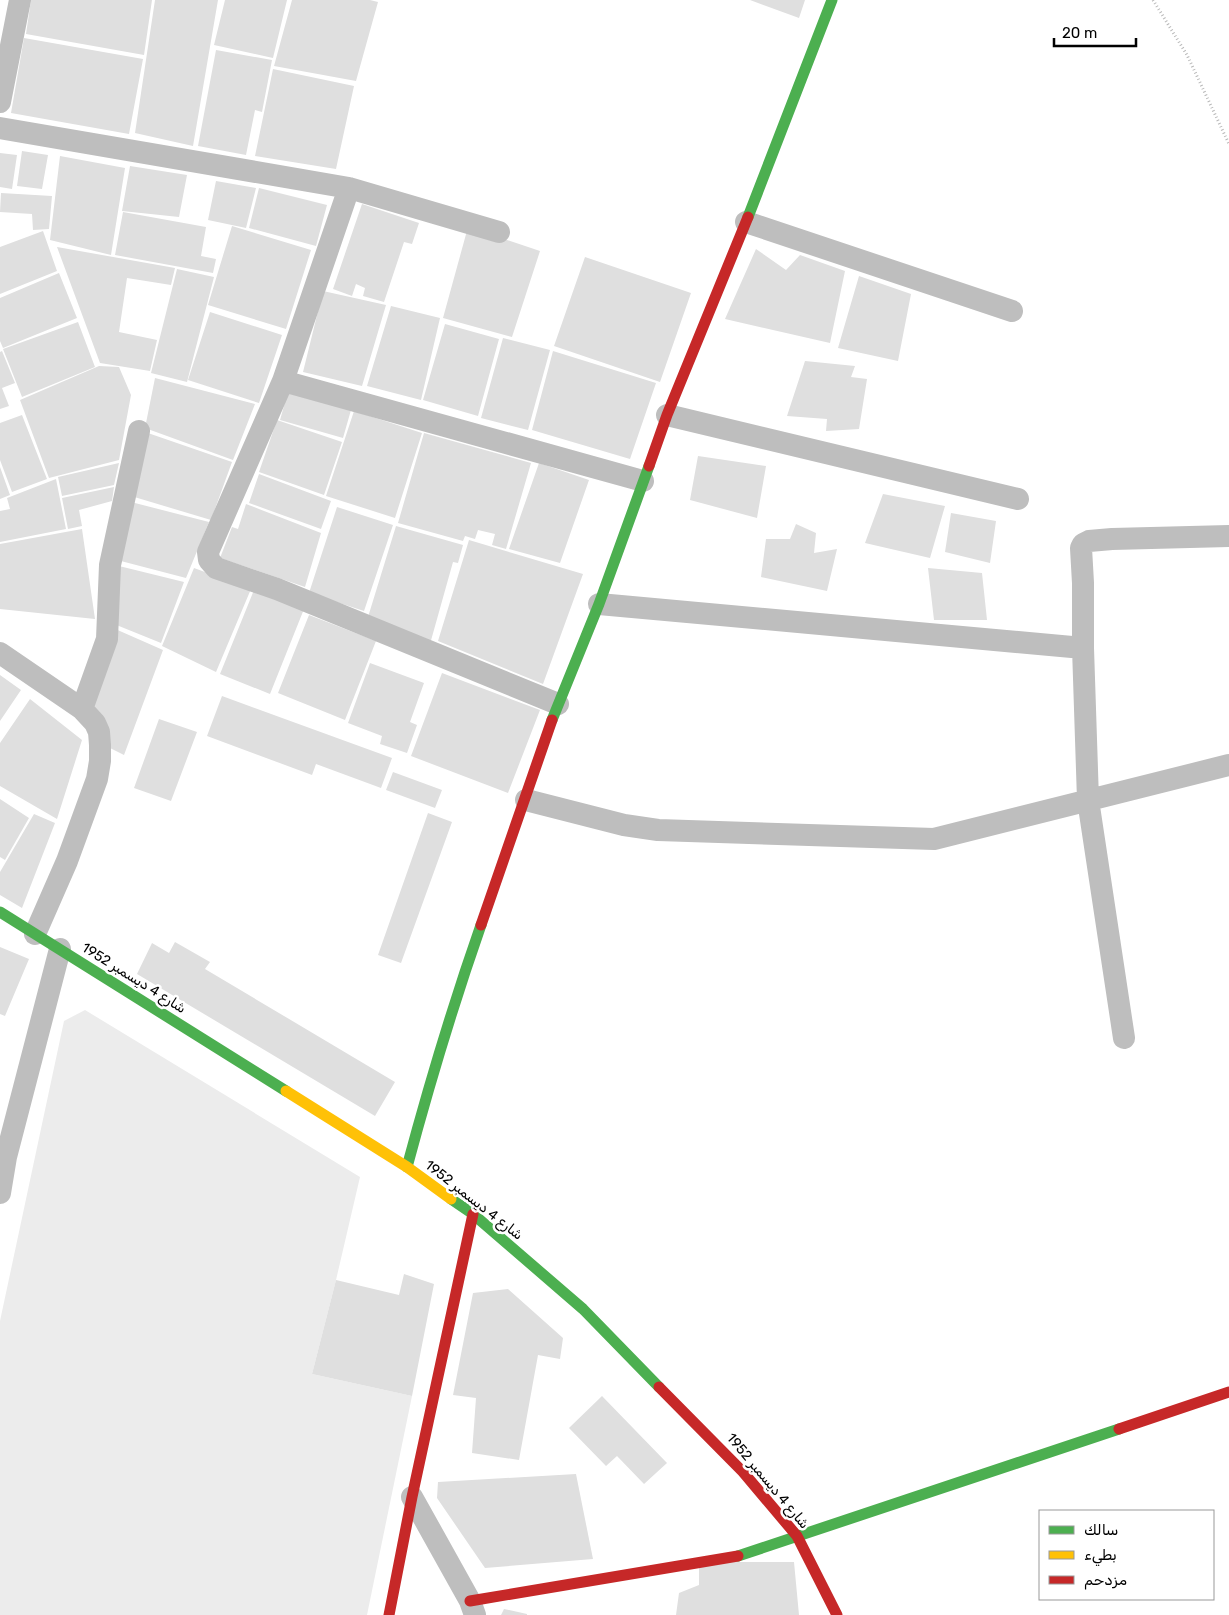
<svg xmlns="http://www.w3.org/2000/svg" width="1229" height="1615" font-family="Rubik,'Noto Naskh Arabic',sans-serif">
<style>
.green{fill:#ececec}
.building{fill:#dfdfdf}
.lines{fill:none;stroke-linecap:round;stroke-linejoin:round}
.path{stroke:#b9b9b9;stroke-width:3;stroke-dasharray:1 2.5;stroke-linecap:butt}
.street{stroke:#bebebe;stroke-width:22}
.fast{stroke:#4caf50;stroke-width:11}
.slow{stroke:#ffc107;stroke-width:11}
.jam{stroke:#c62828;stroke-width:11}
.labels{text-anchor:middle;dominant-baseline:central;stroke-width:5;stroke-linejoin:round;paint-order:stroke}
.street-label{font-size:14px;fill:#000;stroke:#fff}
</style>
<rect width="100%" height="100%" fill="#fff"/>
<path class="green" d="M85 1010 360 1177 336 1280 312 1374 412 1396 367 1615H0V1321L64 1021Z"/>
<path class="building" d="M31 0H152L144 55 26 34Z
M155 0H218L193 146 135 133Z
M225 0H287L273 58 214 45Z
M292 0H370L378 2 356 81 274 66Z
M750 0H805L799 18Z
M24 38 143 59 129 134 11 113Z
M216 50 272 60 262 112 255 110 246 155 198 146Z
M273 69 354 86 336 169 255 156Z
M22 151 48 155 42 189 17 186Z
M0 153 17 155 12 189 0 187Z
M60 156 125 168 111 255 50 240Z
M130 166 187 175 179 217 122 211Z
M216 181 256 188 246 228 208 220Z
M259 188 327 205 316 246 249 228Z
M1 193 52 196 49 229 33 230 32 214 0 212Z
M362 204 419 223 412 244 404 242 384 302 363 296 365 288 356 284 352 296 333 289Z
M123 212 206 227 201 256 216 259 213 273 115 255Z
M232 226 311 250 286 329 208 305Z
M468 227 540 251 512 337 443 318Z
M43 231 57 271 0 294V247Z
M57 247 175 268 171 285 127 278 119 332 157 340 150 371 100 363Z
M756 249 786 270 800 255 845 271 830 343 725 319Z
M585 257 691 293 660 382 554 346Z
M177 269 214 277 187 382 151 373Z
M59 273 77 318 3 348 0 341V298Z
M859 276 911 294 898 361 838 348Z
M323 291 386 305 362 386 303 372Z
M391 306 440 318 421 400 367 386Z
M210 312 282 335 259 403 188 380Z
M78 322 95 367 22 397 3 349Z
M445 324 499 339 478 416 423 400Z
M503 338 550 350 528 430 481 418Z
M2 351 15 383 2 388 9 406 0 409V352Z
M553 351 656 383 630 459 532 430Z
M805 361 855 366 851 377 867 379 859 429 826 431 827 419 787 416Z
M99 366 119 367 131 395 119 460 49 478 20 400Z
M155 378 255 404 233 460 145 428Z
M288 392 351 410 343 438 280 420Z
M354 411 422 433 395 518 326 496Z
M22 415 47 479 12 492 0 460V423Z
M277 420 342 442 324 495 259 472Z
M145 432 232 462 211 520 131 496Z
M424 433 531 463 506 549 492 545 495 534 478 530 475 539 465 536 463 541 398 523Z
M698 456 766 466 757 518 690 500Z
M119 463 114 485 62 496 58 477Z
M539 463 589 480 560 563 509 549Z
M0 467 10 495 0 499Z
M259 474 331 501 321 529 249 503Z
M56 479 66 529 0 542V511L10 509 7 498Z
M114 487 112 501 79 510 82 526 68 529 62 498Z
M883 494 945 506 930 558 865 543Z
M131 502 209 522 186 578 117 560Z
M246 504 321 533 305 587 220 558 232 527 238 529Z
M337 507 393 525 364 611 309 593Z
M951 513 996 521 990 563 945 552Z
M796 524 816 533 814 553 837 549 827 591 761 577 766 539H790Z
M396 526 463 545 458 563 453 562 430 644 368 617Z
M82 529 95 619 0 609V544Z
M469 540 583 574 543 684 438 641Z
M119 566 184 582 161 643 114 624Z
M194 568 251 589 216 672 162 646Z
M928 568 982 573 987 620H934Z
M254 590 304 609 270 694 220 674Z
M309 615 376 641 345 720 278 693Z
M113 628 163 650 124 755 106 746 89 713Z
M370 663 424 683 410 722 417 725 407 753 380 744 382 736 348 723Z
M442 673 540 710 508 793 411 756Z
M0 675 21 690 0 721Z
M222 696 392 758 381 788 316 764 312 775 207 736Z
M30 699 82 740 57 819 0 786V743Z
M159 719 197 732 171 801 134 788Z
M393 772 442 790 435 808 386 790Z
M0 799 29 818 5 860 0 857Z
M428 813 452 822 401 963 378 955Z
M34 814 55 823 22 908 0 895V872Z
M175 942 210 962 205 969 395 1082 375 1116 137 974 152 943 169 953Z
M0 947 29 959 5 1016 0 1014Z
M404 1274 434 1284 412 1396 312 1374 336 1280 399 1295Z
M508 1289 563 1338 560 1359 538 1355 519 1460 472 1453 476 1398 453 1395 473 1293Z
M602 1396 667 1463 644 1484 617 1456 606 1466 569 1428Z
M576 1474 593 1559 485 1568 437 1498 438 1482Z
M699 1562H794L799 1615H676L679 1593 699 1585Z
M504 1609 527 1614V1615H501Z"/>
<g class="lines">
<path class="path" d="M1153 0 1187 55 1229 144"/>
<path class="street" d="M0 102 20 0
M0 128 349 188 499 232
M349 188 283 381 208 552 209 560 216 568 277 589 558 704
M746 222 1012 311
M283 381 643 481
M667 415 1018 499
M599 604 1083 648
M0 653 82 709 95 723 99 732 100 745V761L97 779 67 861 35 934
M82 709 107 639 110 565 139 431
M526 800 624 825 658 830 934 839 1229 765
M1124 1038 1088 800 1083 648V583L1081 548 1083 544 1089 541 1112 539 1229 536
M0 1193 6 1157 60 949
M412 1497 470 1601 475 1615"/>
<path class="fast" d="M748 217 832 0
M552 720 599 604 649 466
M0 912 286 1091
M407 1167C429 1085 453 1005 481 925
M451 1199 473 1214 583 1309 659 1387
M738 1556 1119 1429"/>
<path class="slow" d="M286 1091 407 1167 451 1199"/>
<path class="jam" d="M649 466 667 415 748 217
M481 925 552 720
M659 1387 743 1472 797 1536 837 1615
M1119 1429 1229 1392
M470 1601 738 1556
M389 1615 412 1497 473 1214"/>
</g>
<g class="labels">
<g class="street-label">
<text transform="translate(134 978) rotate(32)">شارع 4 ديسمبر 1952</text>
<text transform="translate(474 1200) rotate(38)">شارع 4 ديسمبر 1952</text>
<text transform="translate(768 1481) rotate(50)">شارع 4 ديسمبر 1952</text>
</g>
</g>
<rect x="1039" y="1510" width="175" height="90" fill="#ffffff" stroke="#999999"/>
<rect x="1049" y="1526" width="25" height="8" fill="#4caf50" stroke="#999999"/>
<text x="1084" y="1535" font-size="15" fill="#000000">سالك</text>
<rect x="1049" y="1551" width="25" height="8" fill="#ffc107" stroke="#999999"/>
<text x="1084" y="1560" font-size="15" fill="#000000">بطيء</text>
<rect x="1049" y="1576" width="25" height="8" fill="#c62828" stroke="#999999"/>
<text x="1084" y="1585" font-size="15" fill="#000000">مزدحم</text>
<path d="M1054 38v8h82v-8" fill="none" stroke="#000000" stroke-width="2.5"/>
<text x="1062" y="38" font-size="15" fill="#000000" stroke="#ffffff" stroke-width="4" paint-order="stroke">20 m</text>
</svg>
